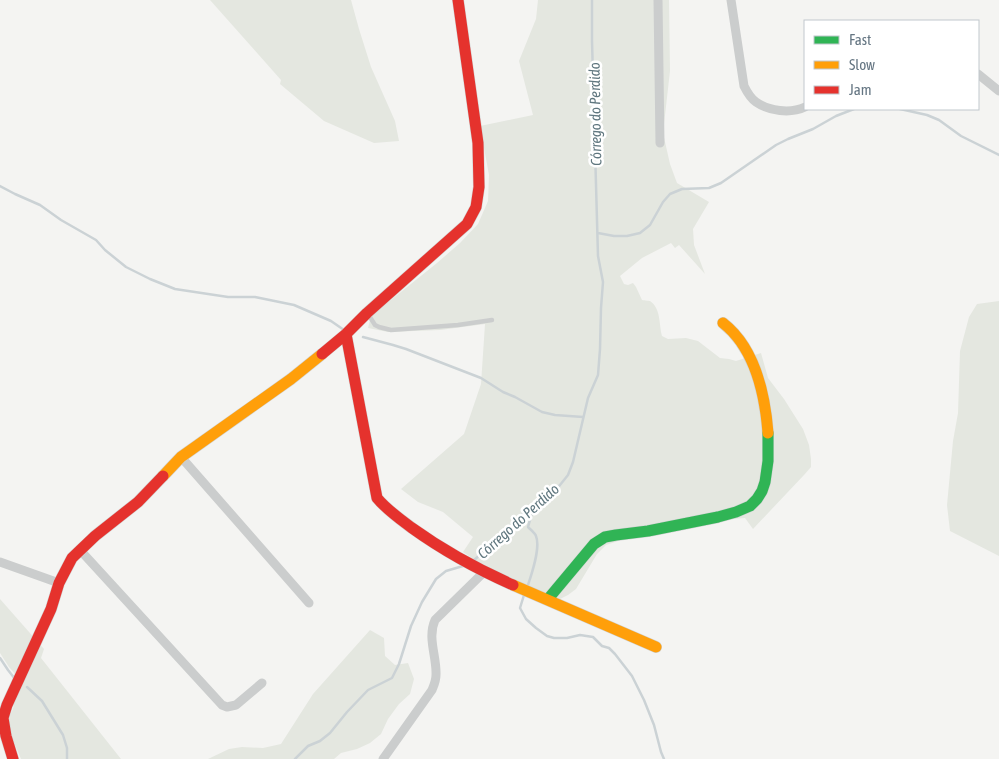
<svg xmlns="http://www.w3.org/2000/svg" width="999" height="759" font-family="'Asap Condensed',sans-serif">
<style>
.green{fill:#e4e7e0}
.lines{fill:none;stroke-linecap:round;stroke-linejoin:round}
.stream{stroke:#cbd2d5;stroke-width:2.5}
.fast-casing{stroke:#d0d2d2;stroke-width:12}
.slow-casing{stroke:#d0d2d2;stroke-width:12}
.jam-casing{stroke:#d0d2d2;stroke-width:12}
.lane{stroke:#cbcdcd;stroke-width:4.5}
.street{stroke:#cbcdcd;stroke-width:9}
.fast{stroke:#30b455;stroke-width:11}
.slow{stroke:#ff9f0a;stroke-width:11}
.jam{stroke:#e5322d;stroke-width:11}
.labels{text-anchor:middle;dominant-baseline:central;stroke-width:5;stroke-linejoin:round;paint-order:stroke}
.water-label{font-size:15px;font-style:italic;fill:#60777f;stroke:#fff}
</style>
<rect width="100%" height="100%" fill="#f4f4f2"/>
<path class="green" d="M210 0H351L359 29 371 67 395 121 399 141 374 143 324 121 280 84 281 80Z
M538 0H669L670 71 663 133 670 164 677 183 709 202 693 229 694 245 705 274 679 245 675 248 671 243 642 258 620 276 624 284 628 285 633 283 636 287 642 300C642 300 649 301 650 301 661 308 659 325 662 336L668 339 686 338 698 341 720 358 729 359 736 361 761 353 768 378 784 399 803 429 809 445 811 459V467L804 475 753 529 745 518 733 519 624 539 606 545 597 554 576 589 568 595 556 601 488 569 463 552 473 537 443 512 418 502 401 489 464 434 481 384 485 324 440 330 388 332 368 328 371 316 437 263 460 243 478 224 488 201 489 175 480 126 533 115 519 61 536 19Z
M999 301V556L950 531 947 505 953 441 958 413 960 351 969 317 977 304Z
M0 599 44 649 41 658 121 759H21L10 733 4 726 13 709 15 699 23 683 9 667 0 653Z
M370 630 384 638 385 656 395 665 408 663 414 679 410 694 399 704 388 719 381 734 370 743 357 749 341 753 334 759H208L229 749 242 747 263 748 281 744 313 694Z"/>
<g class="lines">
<path class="stream" d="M900 109 927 115 939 120 961 136 999 155
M0 186 15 194 40 205 61 220 96 240 105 250 126 267 150 279 175 289 228 297H255L294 305 331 321 344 330
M598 233 614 236H627L640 233 650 225 663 202 670 194 682 189 709 188 721 183 776 145 788 139 813 129 836 116 854 109
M363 337 393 345 406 349 481 378 503 392 515 397 542 412 555 415 583 417
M473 561 499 538 517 518 550 495 560 485 568 475 573 462 588 398 598 375 600 349 601 308 603 282 598 256 592 41V0
M527 588C531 576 541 548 536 536 535 533 531 530 528 527L534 506
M524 595 520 608 526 619 536 628 547 636 554 638H567L580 635 593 637 602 646 609 648 615 654 632 676 644 700 654 725 661 752 664 759
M0 658 8 670 15 679
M27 687 42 701 63 735 67 748V759
M295 759 308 746 320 741 330 733 347 712 368 690 392 678 399 664 411 626 422 602 436 579 446 571 463 566"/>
<defs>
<path id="fast" d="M548 599 594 544 605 537 616 535 648 531 718 517 736 512 750 506 757 499 762 491 765 482 768 461V433"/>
<path id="slow" d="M723 323C755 348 765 394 768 433
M163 476 181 457 291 379 322 354
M513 585 656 647"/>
<path id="jam" d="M346 334 377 498C387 510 400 519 412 528 444 551 477 569 513 585
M322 354 346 334 367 313 467 224 476 207 479 187 478 143 458 0
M13 759 6 736 3 718 7 705 51 609 59 583 72 558 95 536 138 502 163 476"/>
</defs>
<use href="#fast" class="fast-casing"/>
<use href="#slow" class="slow-casing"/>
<use href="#jam" class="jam-casing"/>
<path class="lane" d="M368 314 375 325 379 327 391 330 458 325 492 320"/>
<path class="street" d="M658 0 660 143
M731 0 744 86C747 92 750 98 756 102 769 111 790 114 805 107
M978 74 999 91
M181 457 309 603
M80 550 222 705 227 707 236 705 262 683
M0 562 59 583
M383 759 432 690C434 685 436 681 436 675 437 657 427 638 435 620L484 572"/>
<use href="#fast" class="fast"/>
<use href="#slow" class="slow"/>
<use href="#jam" class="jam"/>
</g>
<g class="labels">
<g class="water-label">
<text transform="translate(595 114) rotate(-91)">Córrego do Perdido</text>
<text transform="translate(518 521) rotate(-42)">Córrego do Perdido</text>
</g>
</g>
<rect x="804" y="20" width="175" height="90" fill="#ffffff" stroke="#c1c8cd"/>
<rect x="814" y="36" width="25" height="8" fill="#30b455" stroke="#c1c8cd"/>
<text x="849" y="45" font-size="15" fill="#647582">Fast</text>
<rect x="814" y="61" width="25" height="8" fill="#ff9f0a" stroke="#c1c8cd"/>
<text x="849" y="70" font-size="15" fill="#647582">Slow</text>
<rect x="814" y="86" width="25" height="8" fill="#e5322d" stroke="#c1c8cd"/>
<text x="849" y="95" font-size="15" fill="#647582">Jam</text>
</svg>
